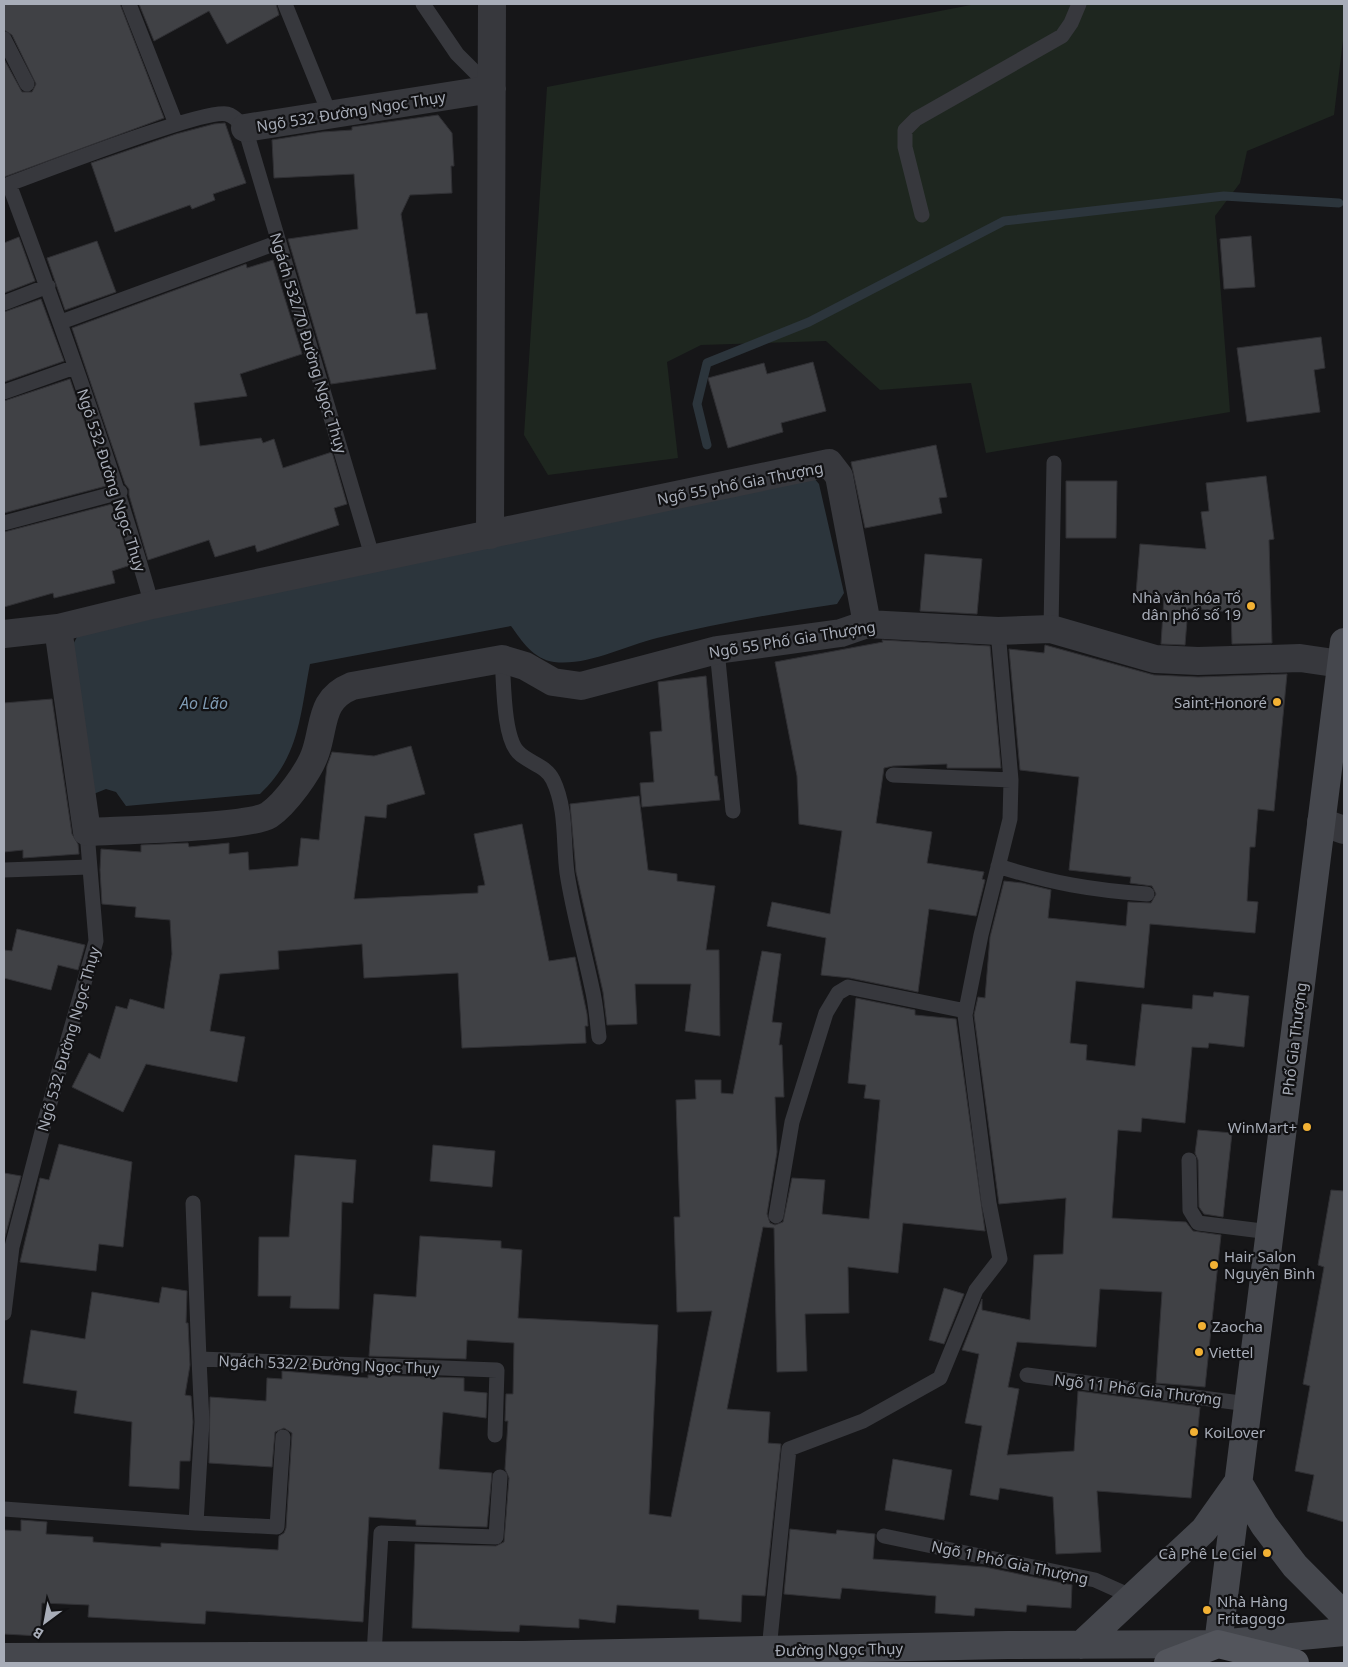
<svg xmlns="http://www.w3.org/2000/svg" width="1348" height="1667" font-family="'Noto Sans',sans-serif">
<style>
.green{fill:#1e261f}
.water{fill:#2c353c}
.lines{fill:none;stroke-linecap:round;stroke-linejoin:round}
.stream{stroke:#2c353c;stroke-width:9}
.building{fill:#404145;stroke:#303034}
.lane{stroke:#37383d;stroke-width:15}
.street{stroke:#37383d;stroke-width:28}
.secondary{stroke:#45474d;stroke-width:28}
.primary{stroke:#53555c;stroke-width:28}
.poi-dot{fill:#f2b134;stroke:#111113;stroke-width:2}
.labels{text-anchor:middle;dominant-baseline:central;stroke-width:4.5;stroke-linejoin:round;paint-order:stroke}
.street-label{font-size:15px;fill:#a8adb8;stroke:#111113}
.poi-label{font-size:15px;fill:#a8adb8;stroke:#111113;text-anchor:start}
.water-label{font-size:16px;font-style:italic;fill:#7f9bb3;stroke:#111113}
</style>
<rect width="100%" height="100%" fill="#161618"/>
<path class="green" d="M976 4H1344V32L1334 115 1247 151 1240 183 1215 216 1230 412 986 453 971 383 880 390 826 341 701 345 667 362 678 458 548 475 524 435 547 87Z"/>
<path class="water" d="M808 471 819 484 844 593 837 604C776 613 716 624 657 638 624 646 588 666 554 662 533 659 522 641 511 626L310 664C300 715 300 756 260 794L126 806 116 792 106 789 91 795 70 650 77 637 84 630Z"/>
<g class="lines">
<path class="stream" d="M707 445 697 404 707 363 809 322 1004 221 1224 196 1339 203"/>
</g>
<path class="building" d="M4 4H120L164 118 4 177V59L22 92H32L36 84 12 35 4 30Z
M139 4H276L279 15 227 44 209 11 154 41Z
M438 115 452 133 454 166H451L452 193 410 195 401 214 416 314 427 313 436 369 331 384 288 239 358 229 354 174 274 178 272 140 322 132 352 130V127Z
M225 123 246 183 213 194 215 200 192 209 190 205 115 232 91 163 176 134 214 124Z
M1251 236 1255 287 1224 289 1220 239Z
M19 237 35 281 4 293V243Z
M97 241 116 292 65 310 47 258Z
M273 260 302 354 240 374 247 396 194 403 200 446 261 438 263 443 274 439 283 468 332 452 347 504 334 508 339 525 257 552 255 545 215 557 209 540 148 560 129 495V489L125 484 72 328 246 264 247 268Z
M41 299 64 361 4 382V312Z
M1321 337 1325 368 1314 370 1320 412 1247 422 1237 348Z
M813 362 826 411 781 423 783 432 728 448 708 378 764 363 767 374Z
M70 379 106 486 4 513V401Z
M936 445 947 497 939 498 942 513 865 528 851 462Z
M1266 476 1274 539 1269 540 1272 643 1232 644 1231 612 1188 608 1185 645 1161 644 1164 597 1136 594 1140 544 1206 549 1201 512 1209 511 1206 483Z
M1066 481H1117L1116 538H1066Z
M112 504 131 565 112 571 115 583 54 598 53 593 4 607V532Z
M925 554 982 559 977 614 920 611Z
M882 640 990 646 1001 768H947V764L893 766 884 768 876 823 932 832 927 863 984 872 982 879 985 880 976 916 929 909 918 992 850 978 821 975 826 938 767 926 772 902 830 914 842 831 799 824 797 776 775 662 883 642Z
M1045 645 1154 675 1198 677 1287 674 1274 811 1258 809 1255 847H1250L1247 901 1258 902 1255 933 1150 924 1144 988 1076 981 1070 1043 1087 1045 1086 1060 1135 1066 1142 1004 1192 1009 1193 995 1213 997 1214 992 1249 996 1244 1047 1209 1043 1208 1048 1192 1047 1185 1123 1142 1118 1141 1132 1118 1130 1112 1218 1186 1222 1193 1231 1221 1235 1205 1387 1156 1383 1162 1292 1100 1289 1096 1347 1017 1342 1008 1387 1019 1389 1007 1455 1074 1451 1078 1391 1200 1407 1191 1498 1097 1491 1101 1552 1056 1554 1053 1497 1000 1488 998 1500 970 1495 982 1426 965 1423 979 1354 962 1350 982 1299V1310L1030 1320 1034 1255 1063 1254 1066 1198 999 1204 974 1015 978 997 985 998 990 937 1004 881 1022 883 1051 890 1048 918 1126 926 1128 902 1151 903 1156 894 1152 886 1130 883 1131 877 1069 870 1079 777 1020 770 1009 649 1044 653Z
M706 676 715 776H717L720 800 642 807 640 783 654 782 650 732 662 731 658 682Z
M52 699 72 834 78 844 79 854 23 858V850L4 852V703Z
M411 746 425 794 387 805 386 818 365 816 354 899 478 893V886L485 885 474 834 522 824 549 961 575 957 587 1014 588 1026H585L586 1043 462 1048 458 973 364 978 362 944 278 951 279 969 220 974 210 1031 245 1037 237 1082 146 1064 123 1112 72 1087 89 1053 100 1059 116 1006 127 1009 130 999 164 1009 172 954 170 920 135 917 136 907 102 904 100 870 101 849 141 852V845L188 843 189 847 229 843V854L248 852 249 870 298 866 301 838 319 840 327 766 332 752 374 756Z
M639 796 648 870 677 874V881L715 886 706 950H719L720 1036 685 1031 691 984H635L637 1024 607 1025 603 992 576 872 570 804Z
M17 929 85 945 78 970 58 965 51 990 4 978V950L12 951Z
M762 951 781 954 772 1022 782 1023 779 1045H782L784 1097H775L777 1152 767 1214 770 1223 775 1225 783 1222 792 1178 825 1180 822 1214 869 1219 880 1100 864 1098 866 1085 848 1083 856 998 915 1010V1015L956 1019 985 1231 903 1223 898 1273 848 1267 849 1313 805 1314 807 1371 777 1372 774 1228 763 1227 727 1409 770 1412 768 1443 781 1444 765 1596 742 1595 741 1622 699 1619V1610L617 1605 615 1623 579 1619V1628L520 1625 519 1632 412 1628 415 1544 496 1546 504 1542 509 1478 505 1469 508 1421H505L506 1394H513L514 1343 467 1340 466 1359 369 1356 374 1294 416 1297 420 1236 501 1241V1248L522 1250 518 1318 658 1325 649 1514 671 1517 712 1311 677 1312 674 1217H680L676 1100 696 1099 695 1080H721V1093L733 1094Z
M1198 1130 1232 1133 1223 1217 1204 1214 1199 1207 1198 1160 1195 1153Z
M59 1144 132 1162 123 1247 99 1244 96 1271 20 1262 40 1178 49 1180Z
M433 1145 495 1151 492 1187 430 1181Z
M295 1155 356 1160 353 1203 342 1202 339 1309 290 1308 291 1296H258L259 1237H289Z
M4 1173 21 1176 4 1241Z
M1331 1190 1344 1191V1522L1307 1511 1314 1475 1295 1471 1310 1386 1303 1384 1324 1267 1318 1265Z
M162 1287 187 1291 186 1323H188L190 1365 185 1395 191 1396 193 1422 190 1461H180L179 1489 129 1486 132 1422 74 1413 77 1391 23 1383 31 1330 85 1339 92 1292 159 1303Z
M944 1288 964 1294 944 1344 929 1340Z
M282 1371 368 1378V1375L464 1378V1391L487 1393 486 1418 443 1412 439 1469 492 1473 487 1527 416 1525V1520L369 1517 363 1622 206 1611 205 1624 88 1617 89 1605 42 1603 40 1636 4 1634V1530L21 1531V1520L47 1522 46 1534 93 1537V1542L161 1547V1543L278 1550 279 1536 284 1533 286 1528 292 1433 284 1428 275 1432 272 1467 209 1463 210 1397 266 1401 267 1378 282 1379Z
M893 1459 952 1470 944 1520 885 1510Z
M790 1529 836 1534 837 1530 875 1534 873 1559 985 1567 1072 1585 1071 1608 1027 1605 1026 1612 975 1608 974 1616 935 1613 936 1596 842 1588 840 1599 784 1594Z"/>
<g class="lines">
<path class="lane" d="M129 4 176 124
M285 4 330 115
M423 4 457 54 492 89
M4 39 27 84
M922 215 905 147V130L916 119 1062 36 1071 23 1079 4
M4 303 48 286
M61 322 279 242
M4 392 75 367
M4 523 120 492
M152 605C111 462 61 323 9 184 42 172 205 108 227 114 235 116 240 123 245 128L373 559
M1051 629 1054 463
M717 650 733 811
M502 659C504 682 503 736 518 752 528 763 546 765 553 780 567 809 563 843 567 873 573 912 584 950 592 988 596 1004 597 1021 599 1037
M893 775 1011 780
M998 866C1051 883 1091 890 1147 894
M4 870 89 867
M1189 1160 1190 1210 1198 1223 1270 1232
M193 1203 199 1359
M776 1216 792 1122 826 1013 838 993 848 987 966 1011
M4 1313 12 1247 44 1124 96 941 87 832
M1027 1375 1248 1404
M4 1509 196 1523 202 1422 199 1359 497 1370 495 1435
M196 1523 277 1527 283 1437
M884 1536 1095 1580 1133 1597
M769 1650 789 1449 863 1421 940 1378 976 1290 1000 1259 989 1203 965 1015 981 935 1010 819 1011 780 998 631
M374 1655 381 1533 496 1537 500 1477"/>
<path class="street" d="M245 128 492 89
M490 535 492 4
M867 624 839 476 829 463 152 605 58 628 87 832C120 830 247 828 269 815 285 804 310 771 316 751 325 723 320 699 352 686L502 659 525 666 553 682 581 686 717 650 841 633 867 624 998 631 1051 629 1155 659 1198 661 1300 658 1341 664
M4 634 58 628
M1321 822 1344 830"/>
<path class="secondary" d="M1218 1644 1344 642
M1081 1645 1204 1530 1238 1482 1264 1525 1295 1566 1344 1615
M4 1657 523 1655 1008 1645 1218 1644 1344 1632"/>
<path class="primary" d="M1168 1663 1218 1644 1295 1663"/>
</g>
<g class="poi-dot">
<circle cx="1251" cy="606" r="5"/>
<circle cx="1277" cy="702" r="5"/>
<circle cx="1307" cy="1127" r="5"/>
<circle cx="1214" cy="1265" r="5"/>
<circle cx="1202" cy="1326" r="5"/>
<circle cx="1199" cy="1352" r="5"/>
<circle cx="1194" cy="1432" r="5"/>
<circle cx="1267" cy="1553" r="5"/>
<circle cx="1207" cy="1610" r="5"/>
</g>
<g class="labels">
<g class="street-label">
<text transform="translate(351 111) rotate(-9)">Ngõ 532 Đường Ngọc Thụy</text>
<text transform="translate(309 343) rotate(73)">Ngách 532/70 Đường Ngọc Thụy</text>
<text transform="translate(112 480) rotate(72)">Ngõ 532 Đường Ngọc Thụy</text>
<text transform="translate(740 483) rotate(-11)">Ngõ 55 phố Gia Thượng</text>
<text transform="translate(792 639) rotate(-9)">Ngõ 55 Phố Gia Thượng</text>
<text transform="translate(68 1039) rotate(-74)">Ngõ 532 Đường Ngọc Thụy</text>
<text transform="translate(1294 1039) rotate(-83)">Phố Gia Thượng</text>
<text transform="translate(329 1364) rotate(2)">Ngách 532/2 Đường Ngọc Thụy</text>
<text transform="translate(1138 1389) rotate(7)">Ngõ 11 Phố Gia Thượng</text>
<text transform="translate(1010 1562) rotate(12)">Ngõ 1 Phố Gia Thượng</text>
<text transform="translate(839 1649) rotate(-1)">Đường Ngọc Thụy</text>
</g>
<g class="poi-label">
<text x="1241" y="597" text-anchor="end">Nhà văn hóa Tổ<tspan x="1241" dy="17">dân phố số 19</tspan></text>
<text x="1267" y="702" text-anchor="end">Saint-Honoré</text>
<text x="1297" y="1127" text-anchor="end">WinMart+</text>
<text x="1224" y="1256">Hair Salon<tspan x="1224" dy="17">Nguyên Bình</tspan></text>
<text x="1212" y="1326">Zaocha</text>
<text x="1209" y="1352">Viettel</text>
<text x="1204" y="1432">KoiLover</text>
<text x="1257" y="1553" text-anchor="end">Cà Phê Le Ciel</text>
<text x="1217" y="1601">Nhà Hàng<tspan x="1217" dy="17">Fritagogo</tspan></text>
</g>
<g class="water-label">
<text x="204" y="703">Ao Lão</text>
</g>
</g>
<rect width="1348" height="1667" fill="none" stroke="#a8adb8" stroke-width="10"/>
<g transform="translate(45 1622) rotate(212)" stroke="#111113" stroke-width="4" paint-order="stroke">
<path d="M0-4L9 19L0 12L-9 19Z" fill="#a8adb8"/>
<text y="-8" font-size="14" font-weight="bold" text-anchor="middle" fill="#a8adb8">B</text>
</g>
</svg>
